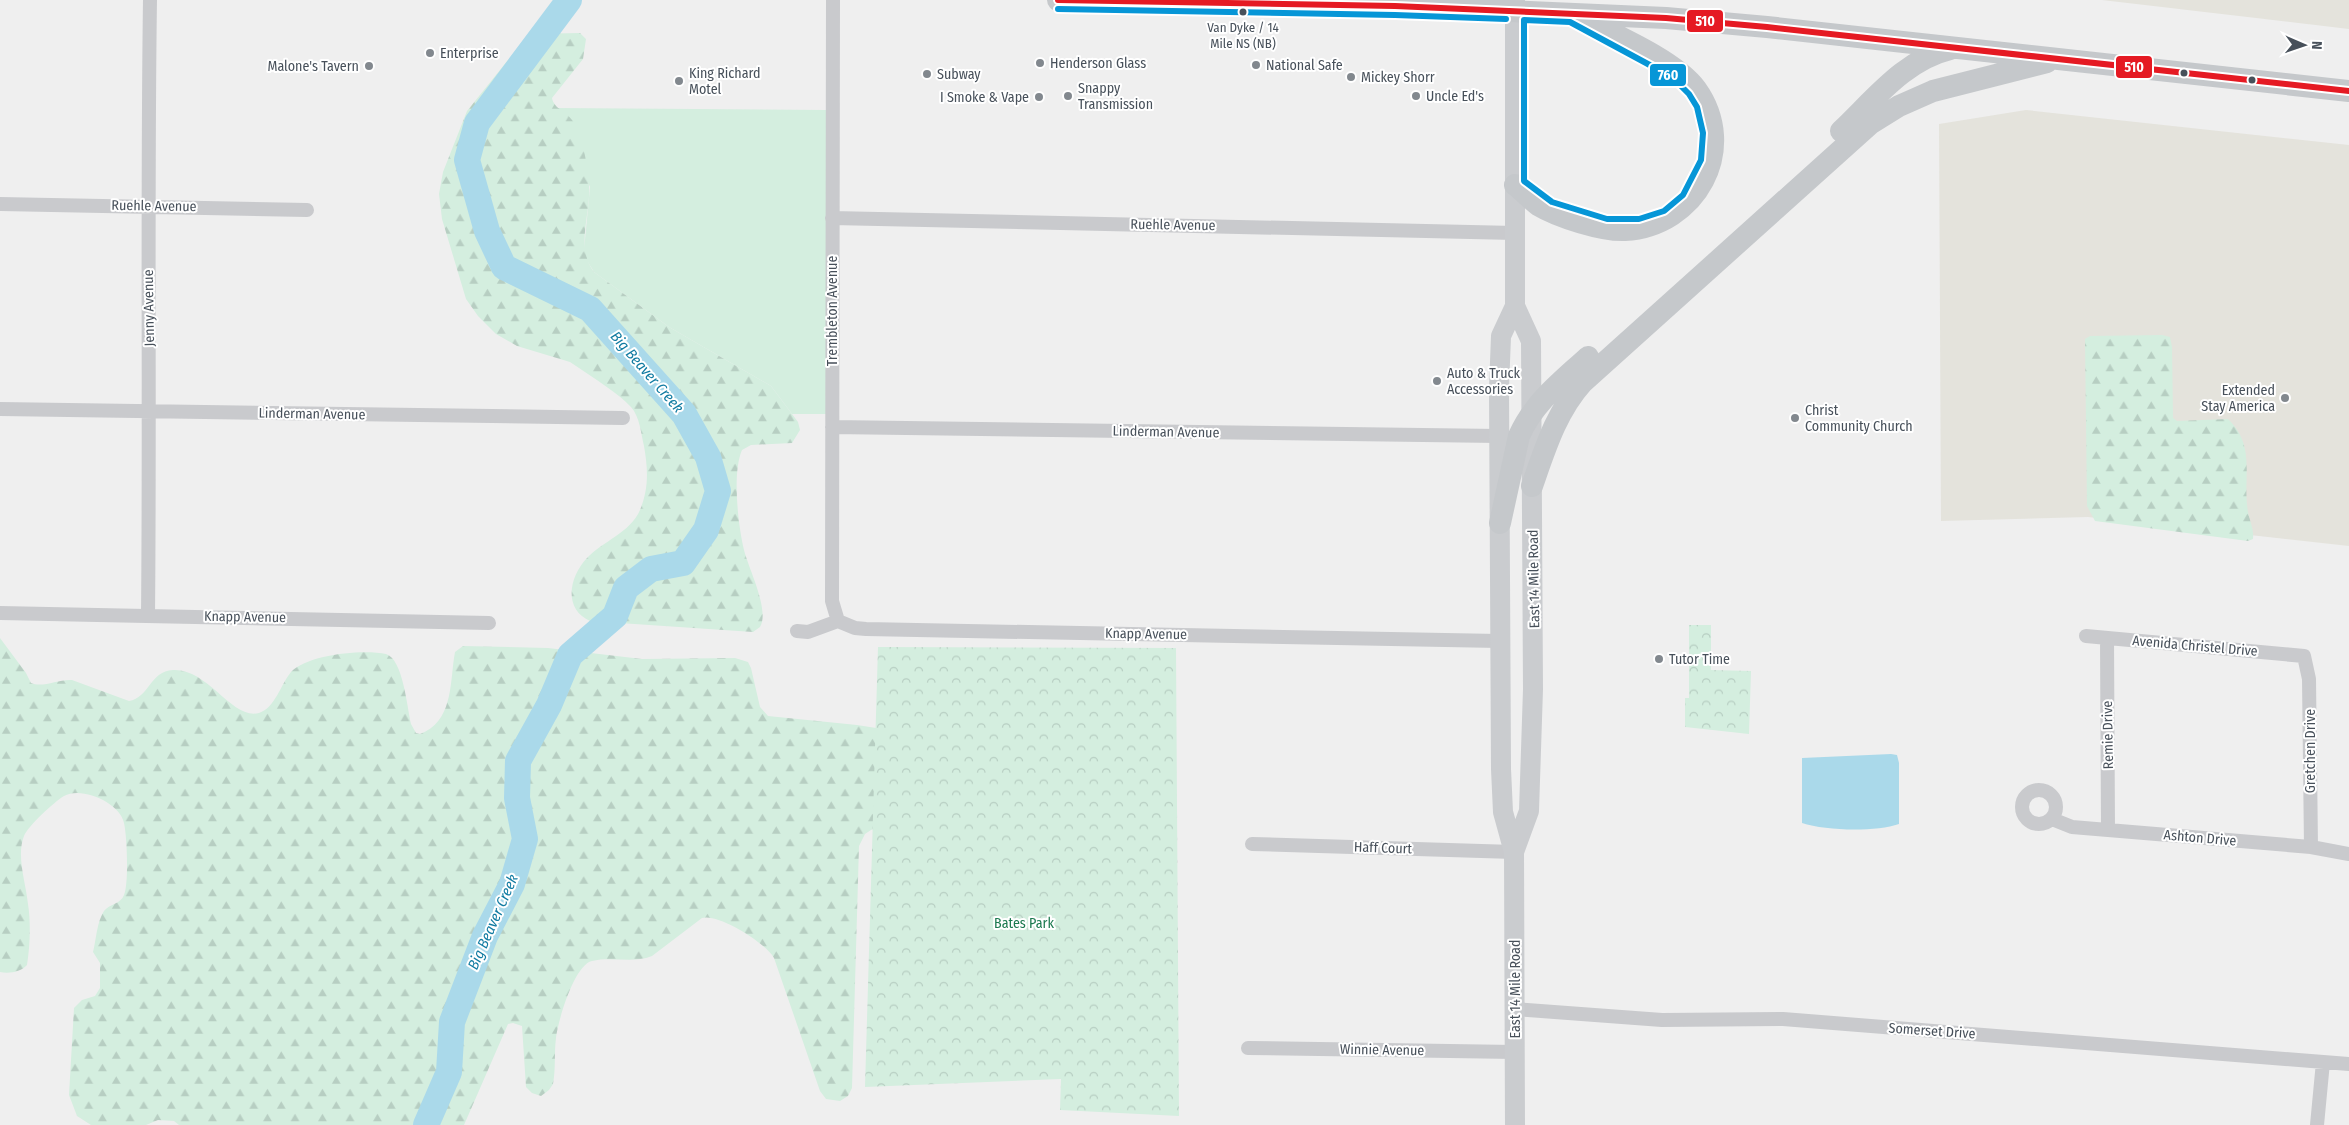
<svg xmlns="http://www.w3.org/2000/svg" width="2349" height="1125" font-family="'Fira Sans Condensed',sans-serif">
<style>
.commercial{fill:#e4e3dc}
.grass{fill:#d4eedf}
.forest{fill:url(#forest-firs)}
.park{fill:url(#park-crowns)}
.water{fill:#aad9ea}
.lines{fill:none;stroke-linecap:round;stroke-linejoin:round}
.river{stroke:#aad9ea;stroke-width:26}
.street{stroke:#c9cacd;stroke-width:14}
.secondary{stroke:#cacccf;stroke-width:20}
.primary{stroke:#c5c8cb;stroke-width:22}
.bus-1-casing{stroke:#fff;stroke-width:10}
.bus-2-casing{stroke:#fff;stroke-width:10}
.bus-1{stroke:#e51a23;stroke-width:6}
.bus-2{stroke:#0696d7;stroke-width:6}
.bus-dot{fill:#47505a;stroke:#fff;stroke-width:2}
.poi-dot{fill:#82888e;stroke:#fff;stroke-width:2}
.labels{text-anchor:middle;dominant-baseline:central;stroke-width:4;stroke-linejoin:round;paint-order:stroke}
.bus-label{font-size:13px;fill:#47505a;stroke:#fff}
.poi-label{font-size:14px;fill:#47505a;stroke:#fff;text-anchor:start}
.street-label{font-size:14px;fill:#47505a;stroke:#fff}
.park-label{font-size:14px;fill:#1b794f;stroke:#fff}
.water-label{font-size:15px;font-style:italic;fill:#127ca2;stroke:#fff}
.line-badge{stroke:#fff;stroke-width:2}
.badge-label{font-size:14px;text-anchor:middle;font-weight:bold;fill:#fff}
</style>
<defs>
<pattern id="forest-firs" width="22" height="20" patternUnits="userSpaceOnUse" patternTransform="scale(1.25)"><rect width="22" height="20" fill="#d4eedf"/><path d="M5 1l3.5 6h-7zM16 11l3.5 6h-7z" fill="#b7cec2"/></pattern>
<pattern id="park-crowns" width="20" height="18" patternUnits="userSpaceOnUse" patternTransform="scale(1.25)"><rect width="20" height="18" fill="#d4eedf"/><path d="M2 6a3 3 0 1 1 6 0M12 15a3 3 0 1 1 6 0" fill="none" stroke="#b7cec2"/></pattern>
</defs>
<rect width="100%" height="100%" fill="#efefef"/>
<path class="commercial" d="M2102 0H2349V29Z
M2026 110 2349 145V546L2088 517 1941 521 1939 124Z"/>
<path class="grass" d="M557 108 826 110V414H792L771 386 669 327 594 272 586 259 584 250 590 187Z"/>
<path class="forest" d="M580 33 586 39 583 59 552 98C554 109 566 111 572 120 583 135 588 168 589 186 591 215 575 247 594 272L669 327 771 386 798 422 800 430 792 443 751 445 742 450C732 473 738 525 744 550 749 570 770 610 760 627L753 632 590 621C563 609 569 577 587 558 603 541 630 533 640 510 649 488 648 469 644 446 641 434 640 417 631 407 618 393 595 379 579 368L570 362 517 346 496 334 478 316 466 299 442 219 439 194 443 172 467 111 529 34Z
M2162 335 2170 337 2172 347 2173 418 2177 421 2228 419C2257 447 2242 477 2248 512 2250 522 2254 529 2253 539L2248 541 2095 521 2087 506 2085 339 2090 336Z
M0 638 26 673 31 683C43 688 58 679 72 680L129 701C149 698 150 671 173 670 208 668 232 720 259 713 275 708 281 684 291 672 308 654 364 649 386 654 403 659 407 707 411 724L416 733 420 734C452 722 450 686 454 658L455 652 463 646 548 648 642 659 735 658 748 662 751 668 760 707 768 716 857 725 927 736 930 808 871 830 865 834 859 846 852 1088 848 1096 840 1101 826 1099 820 1091 774 958C766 943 718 913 702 918L652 956C632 964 612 956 592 961 574 965 558 1021 556 1038 554 1053 556 1068 553 1084L549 1090 541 1096 532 1093 526 1087 522 1026 513 1023 508 1024 464 1125H179L174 1121 158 1120 146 1125H91L77 1116 69 1095 74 1008 82 1000 95 996 100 988V963L93 952C96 940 97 921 104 911 109 904 121 904 124 895 129 883 127 836 124 823 120 803 82 786 64 796 54 802 28 826 24 836 16 856 26 883 28 904 31 923 30 946 27 965 21 972 9 974 0 972Z"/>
<path class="park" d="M1689 625H1711V670L1751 671 1749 734 1685 727V698H1689Z
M878 647 1176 648 1179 1116 1060 1110 1061 1079 865 1087Z"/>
<path class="water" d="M1891 754 1897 755 1899 763V824C1876 832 1826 831 1802 823V758Z"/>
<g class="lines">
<path class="river" d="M426 1125 449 1072 452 1022 485 936 512 884 525 839 517 798 518 761 549 705 570 655 615 616 626 588 651 569 683 563 706 530 718 491 708 457 684 414 590 309 504 267 487 231 467 160 477 123 569 0"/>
<path class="street" d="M833 0 832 601 838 621
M0 204 307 210
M832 218 1515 233
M0 409 623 418
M832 427 1499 436
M0 613 489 623
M148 615C150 410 147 205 150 0
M797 631 808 632 838 621 855 628 866 629 1499 641
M2086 636 2304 656 2309 679 2311 847
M2107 639 2108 830
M2022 807a17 17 0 1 1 34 0a17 17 0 1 1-34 0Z
M2052 819 2072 827 2311 847 2349 854
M1252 844 1514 852
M1515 1009 1662 1020 1783 1019 2349 1064
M1248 1048 1515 1052
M2317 1125 2323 1062"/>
<path class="secondary" d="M1514 852 1529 811 1533 689 1531 341 1515 306V0
M1515 1125 1514 852 1503 812 1501 769 1499 388 1501 336 1515 306"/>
<path class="primary" d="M1058 0 1395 6 1666 18 1767 27 2349 91
M1841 131C1874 100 1904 60 1950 49
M1515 185C1523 191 1530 199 1538 205 1558 217 1602 231 1625 230 1696 226 1739 149 1696 89 1675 60 1610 33 1577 16
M1532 486C1545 449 1556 412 1583 382L1870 124 1899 106 1933 91 2047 62
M1500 523 1519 436C1534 402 1562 381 1588 357"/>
<defs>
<path id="bus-1" d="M1058 0 1395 6 1666 18 1767 27 2349 91"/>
<path id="bus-2" d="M1058 9 1395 15 1506 19
M1524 20 1570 22 1672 77 1689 94 1697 107 1703 133 1701 160 1683 195 1664 211 1639 219H1607L1552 202 1524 181Z"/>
</defs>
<use href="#bus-1" class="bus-1-casing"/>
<use href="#bus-2" class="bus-2-casing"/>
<use href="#bus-1" class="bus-1"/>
<use href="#bus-2" class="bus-2"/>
</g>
<g class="bus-dot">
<circle cx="1243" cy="12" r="4.5"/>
<circle cx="2184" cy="73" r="4.5"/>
<circle cx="2252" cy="80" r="4.5"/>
</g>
<g class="poi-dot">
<circle cx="430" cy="53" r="5"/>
<circle cx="1040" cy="63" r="5"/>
<circle cx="1256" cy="65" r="5"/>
<circle cx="369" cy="66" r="5"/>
<circle cx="927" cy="74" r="5"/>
<circle cx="1351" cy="77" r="5"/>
<circle cx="679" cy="81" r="5"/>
<circle cx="1068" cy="96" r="5"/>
<circle cx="1416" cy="96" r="5"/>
<circle cx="1039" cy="97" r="5"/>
<circle cx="1437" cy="381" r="5"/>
<circle cx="2285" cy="398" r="5"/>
<circle cx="1795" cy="418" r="5"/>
<circle cx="1659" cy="659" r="5"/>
</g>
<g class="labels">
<g class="bus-label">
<text x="1243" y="27">Van Dyke / 14<tspan x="1243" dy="16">Mile NS (NB)</tspan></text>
</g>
<g class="poi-label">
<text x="440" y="53">Enterprise</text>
<text x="1050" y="63">Henderson Glass</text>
<text x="1266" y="65">National Safe</text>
<text x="359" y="66" text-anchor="end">Malone's Tavern</text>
<text x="689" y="73">King Richard<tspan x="689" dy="16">Motel</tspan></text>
<text x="937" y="74">Subway</text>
<text x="1361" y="77">Mickey Shorr</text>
<text x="1078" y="88">Snappy<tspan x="1078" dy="16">Transmission</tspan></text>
<text x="1426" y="96">Uncle Ed's</text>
<text x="1029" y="97" text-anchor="end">I Smoke &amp; Vape</text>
<text x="1447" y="373">Auto &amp; Truck<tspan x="1447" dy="16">Accessories</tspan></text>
<text x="2275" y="390" text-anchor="end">Extended<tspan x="2275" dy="16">Stay America</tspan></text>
<text x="1805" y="410">Christ<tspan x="1805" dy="16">Community Church</tspan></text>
<text x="1669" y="659">Tutor Time</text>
</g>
<g class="street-label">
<text transform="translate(154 206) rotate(1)">Ruehle Avenue</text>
<text transform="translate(1173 225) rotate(1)">Ruehle Avenue</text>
<text transform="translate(149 308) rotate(-91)">Jenny Avenue</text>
<text transform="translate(832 311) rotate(-90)">Trembleton Avenue</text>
<text transform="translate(312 414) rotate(1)">Linderman Avenue</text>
<text transform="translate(1166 432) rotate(1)">Linderman Avenue</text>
<text transform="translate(1534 579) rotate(-91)">East 14 Mile Road</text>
<text transform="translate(245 617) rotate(1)">Knapp Avenue</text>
<text transform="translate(1146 634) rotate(1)">Knapp Avenue</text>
<text transform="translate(2195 646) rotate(5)">Avenida Christel Drive</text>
<text transform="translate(2108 735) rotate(-91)">Remie Drive</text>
<text transform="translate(2310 751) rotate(-90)">Gretchen Drive</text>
<text transform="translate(2200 838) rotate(5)">Ashton Drive</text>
<text transform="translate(1383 848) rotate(2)">Haff Court</text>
<text transform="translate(1515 989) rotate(-90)">East 14 Mile Road</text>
<text transform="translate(1932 1031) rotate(4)">Somerset Drive</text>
<text transform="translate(1382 1050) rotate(1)">Winnie Avenue</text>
</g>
<g class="park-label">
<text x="1024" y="923">Bates Park</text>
</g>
<g class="water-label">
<text transform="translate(647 372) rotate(49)">Big Beaver Creek</text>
<text transform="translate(493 922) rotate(-66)">Big Beaver Creek</text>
</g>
</g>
<g class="line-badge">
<rect x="1686" y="9" width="38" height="24" rx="5" fill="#e51a23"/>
<rect x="2115" y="55" width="38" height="24" rx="5" fill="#e51a23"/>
<rect x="1649" y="63" width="38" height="24" rx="5" fill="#0696d7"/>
</g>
<g class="badge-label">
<text x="1705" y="26">510</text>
<text x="2134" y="72">510</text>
<text x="1668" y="80">760</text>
</g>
<g transform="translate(2304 45) rotate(92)" stroke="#ffffff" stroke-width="4" paint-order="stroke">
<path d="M0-4L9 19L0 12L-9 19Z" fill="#47505a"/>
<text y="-8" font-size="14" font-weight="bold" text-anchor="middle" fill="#47505a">N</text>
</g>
</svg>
